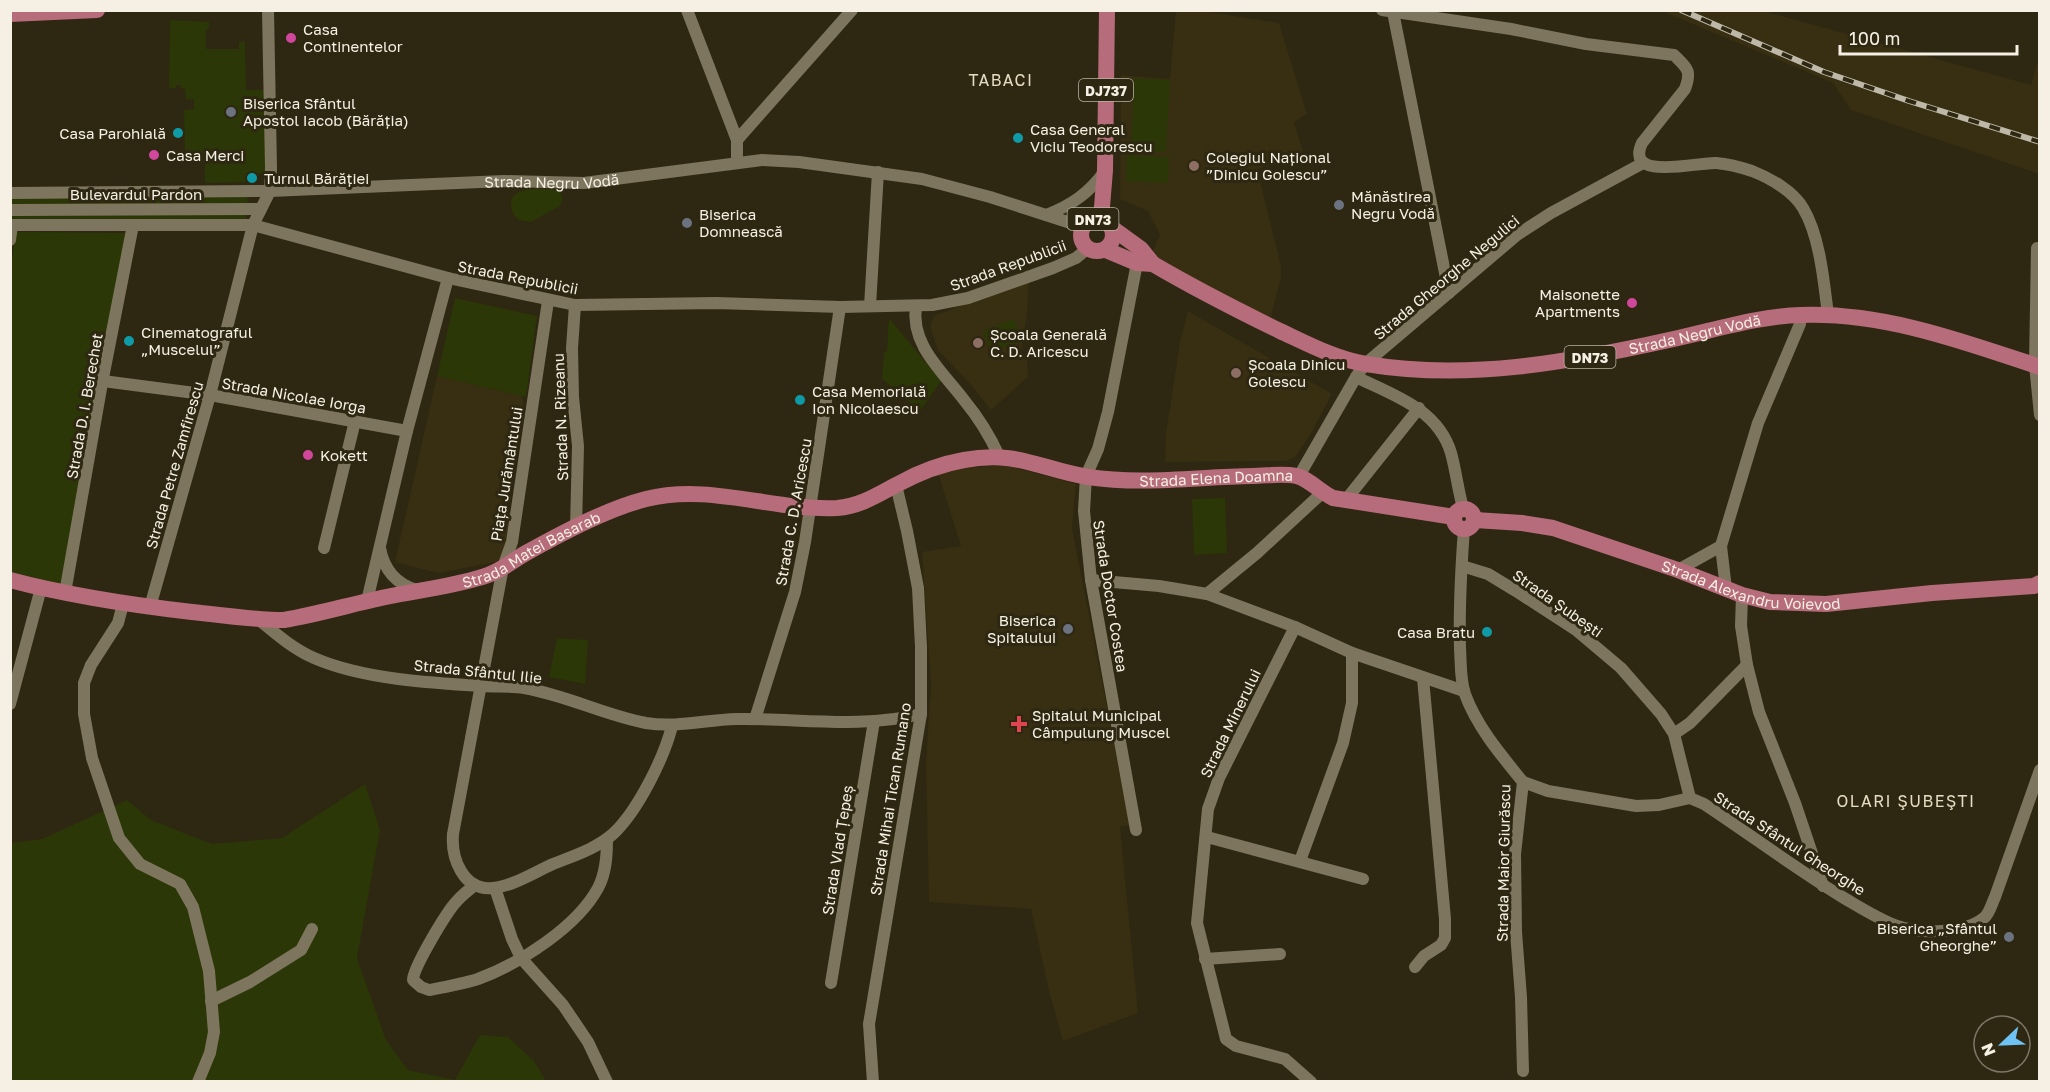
<svg xmlns="http://www.w3.org/2000/svg" width="2050" height="1092" font-family="'Golos Text',sans-serif">
<style>
.built{fill:#382e11}
.green{fill:#2b3706}
.lines{fill:none;stroke-linecap:round;stroke-linejoin:round}
.minor{stroke:#7e755e;stroke-width:12}
.major{stroke:#b66c7a;stroke-width:16}
.rail-casing{stroke:#bdb8a8;stroke-width:6}
.rail{stroke:#2e2712;stroke-width:4;stroke-dasharray:11;stroke-linecap:butt}
.hotel-dot{fill:#d1479c;stroke:#2e2712;stroke-width:2}
.worship-dot{fill:#6b7280;stroke:#2e2712;stroke-width:2}
.culture-dot{fill:#0f9aa8;stroke:#2e2712;stroke-width:2}
.education-dot{fill:#8d6e63;stroke:#2e2712;stroke-width:2}
.health-dot{fill:#e0444e;stroke:#2e2712;stroke-width:2}
.labels{text-anchor:middle;dominant-baseline:central;stroke-width:6;stroke-linejoin:round;paint-order:stroke}
.shield{fill:#2e2712;stroke:#b9b4a4;stroke-width:1.5}
.shield-label{font-size:14px;font-weight:bold;fill:#f5f0e3}
.poi-label{font-size:15px;fill:#f5f0e3;stroke:#2e2712;text-anchor:start}
.street-label{font-size:15px;fill:#f5f0e3;stroke:#2e2712}
.neighbourhood-label{font-size:16px;letter-spacing:1.5px;fill:#e6dcc2;stroke:#2e2712}
</style>
<rect width="100%" height="100%" fill="#2e2712"/>
<path class="built" d="M1176 11H1204L1279 23 1307 114 1294 122 1304 155 1257 169 1281 266V277L1270 321 1150 257 1160 235 1148 211 1120 199 1121 75 1170 79Z
M1662 11H1764L2031 85 2039 57V174L1851 110 1833 83Z
M1029 280 1027 314 1021 352 1027 358 1028 377 991 410 972 386 938 350 930 326 933 318 936 315Z
M1188 311 1332 394 1310 435 1295 457 1286 461 1165 462 1166 432 1172 395 1180 341Z
M437 376 522 396 525 414 506 502 511 515 502 556 496 562 438 573 395 562Z
M1005 465 1076 484 1072 528 1130 825 1120 827 1138 1013 1063 1041 1050 995 1031 909 929 902 926 763 931 685 922 552 961 546 937 470Z"/>
<path class="green" d="M170 20 209 22V29L206 30V49H239V42H245L246 90H264L266 173 247 174V182L205 183V163H197L196 156H185L184 110 194 109V99L186 100 185 89 181 88 180 85H176V88H169Z
M1134 78 1170 80 1166 152 1131 151Z
M1127 155 1169 157 1168 183 1126 181Z
M558 190C563 195 563 199 560 206L531 222 519 220C514 216 510 210 511 203 513 184 545 190 558 190Z
M248 194 246 224 11 221 10 195Z
M16 232 128 233 63 587 11 574 10 274Z
M455 298 537 316 526 397 437 376Z
M889 318 941 381 920 411 914 412 912 404 882 379 884 352 887 351Z
M1014 319 1022 341 991 353 983 331Z
M1225 498 1227 553 1194 555 1192 499Z
M557 638 588 640 585 684 549 677Z
M365 784 380 830 357 958 386 1040 408 1070 455 1080 480 1035 508 1037 534 1061 546 1081H11L10 843 42 839 127 800 151 820 212 844 282 838Z"/>
<g class="lines">
<g class="minor">
<path d="M687 10 737 140"/>
<path d="M1382 10 1511 29 1586 44 1674 55C1687 68 1692 70 1685 89L1642 143C1624 182 1698 162 1716 163 1728 164 1740 167 1752 171 1770 178 1793 191 1803 208 1820 236 1824 283 1828 315"/>
<path d="M1393 12 1449 293"/>
<path d="M737 162V140L852 10"/>
<path id="s1" d="M10 193 270 191 504 181 584 183 762 160 799 162 922 179 990 197 1083 227"/>
<path d="M10 210 261 209"/>
<path d="M1046 215C1072 205 1089 193 1105 171"/>
<path d="M10 225H253L448 278 575 305 716 303 840 307 932 305 968 298 1053 268 1076 258 1087 249"/>
<path d="M10 240 12 225"/>
<path d="M2037 248 2035 365 2040 415"/>
<path d="M548 301 512 542 503 567 453 834C451 858 463 891 493 888 513 886 535 872 553 864 573 856 598 848 614 833 638 810 664 758 672 726"/>
<path d="M575 305 572 348 573 397 578 446 576 528"/>
<path d="M870 306 878 172"/>
<path d="M916 306C910 345 943 372 964 400 978 417 990 436 999 456"/>
<path d="M1356 377C1393 395 1438 409 1451 453 1456 471 1458 490 1463 508"/>
<path d="M103 381 210 395 407 431"/>
<path d="M1299 476 1356 377 1365 364 1517 235 1551 213 1643 163"/>
<path d="M1345 501 1419 408"/>
<path d="M1464 529C1461 569 1459 609 1460 648 1461 663 1460 680 1465 694 1477 727 1501 755 1523 782L1515 854 1516 932 1521 997 1523 1071"/>
<path d="M1721 546 1726 589"/>
<path d="M324 548 355 421"/>
<path d="M380 548C384 570 396 584 417 590"/>
<path d="M1462 566 1488 574 1516 591 1576 630 1621 668 1661 714 1674 734 1690 798"/>
<path d="M1678 570 1721 546 1758 423 1800 324V315"/>
<path d="M1091 580 1159 586 1207 594 1295 627 1352 653 1464 691"/>
<path d="M65 593 102 383 133 225"/>
<path d="M1207 594 1257 553 1322 493"/>
<path d="M1742 595 1741 626 1747 665 1759 712 1795 803 1823 886"/>
<path d="M367 601 407 431 448 278"/>
<path d="M123 604 118 623 91 665 84 683V714L92 758 119 838 140 864 180 884 193 907 209 971 214 1032 210 1053 198 1082"/>
<path d="M150 607 210 395 253 225 270 191 271 168 268 10"/>
<path d="M258 619C275 633 293 649 314 658 362 679 430 683 483 686 496 687 510 686 524 688 566 695 604 715 646 723 676 728 705 720 736 719 797 718 861 729 921 714"/>
<path d="M1295 627 1219 778 1208 809 1197 923 1226 1039 1236 1046 1285 1059 1311 1082"/>
<path d="M10 704 41 588"/>
<path d="M755 719 795 592 805 542 840 307"/>
<path d="M1674 734 1690 723 1747 665"/>
<path d="M1523 782 1548 791 1636 806 1659 805 1690 798 1704 804C1751 835 1796 869 1844 898 1861 908 1878 919 1897 926 1919 934 1966 934 1985 917 1990 912 1992 903 1995 897L2040 770"/>
<path d="M1136 830 1091 580 1084 511 1086 476 1098 449 1108 412 1137 263"/>
<path d="M1207 837 1363 879"/>
<path d="M1300 861 1343 743 1352 703V653"/>
<path d="M475 885C469 890 462 895 457 901 447 911 413 968 413 980L421 987 429 990C445 987 462 984 478 979 519 964 577 927 598 888 606 873 607 856 607 839"/>
<path d="M495 888 512 939 521 958 563 1005 588 1042 607 1082"/>
<path d="M1205 959 1280 954"/>
<path d="M1415 967 1424 956 1441 945 1445 938V919L1423 678"/>
<path d="M831 983 874 721"/>
<path d="M211 1001 250 982 301 950 312 929"/>
<path d="M873 1082 869 1024 921 714V647L918 588 907 531 896 485"/>
</g>
<g class="major">
<path d="M10 14 97 10"/>
<circle cx="1097" cy="235" r="16"/>
<path d="M1101 219 1105 170 1107 10"/>
<path d="M1112 228 1141 249 1153 264"/>
<path id="s2" d="M1106 250 1137 263 1153 264C1194 288 1237 310 1280 331 1308 344 1336 359 1366 364 1468 381 1570 362 1669 340 1712 331 1757 316 1801 315 1883 312 1962 341 2040 367"/>
<circle cx="1464" cy="519" r="10"/>
<path id="s3" d="M1475 520 1522 523 1553 528 1678 570 1742 595 1770 602 1826 604 1932 593 2034 586 2040 583"/>
<path id="s4" d="M10 580C70 596 131 605 192 612 223 615 254 620 284 620 319 614 352 604 386 597 418 590 458 586 488 575 502 570 514 560 526 553 562 533 607 509 646 499 710 483 773 511 837 508 861 506 877 495 898 484 918 473 941 464 964 460 1016 450 1040 469 1088 477 1142 485 1197 477 1252 476 1266 476 1282 473 1296 476 1306 477 1322 493 1333 498L1454 517"/>
</g>
<defs>
<path id="rail" d="M1681 10 1824 72 1909 101 2040 142"/>
</defs>
<use href="#rail" class="rail-casing"/>
<use href="#rail" class="rail"/>
</g>
<g class="hotel-dot">
<circle cx="291" cy="38" r="6"/>
<circle cx="154" cy="155" r="6"/>
<circle cx="1632" cy="303" r="6"/>
<circle cx="308" cy="455" r="6"/>
</g>
<g class="worship-dot">
<circle cx="231" cy="112" r="6"/>
<circle cx="1339" cy="205" r="6"/>
<circle cx="687" cy="223" r="6"/>
<circle cx="1068" cy="629" r="6"/>
<circle cx="2009" cy="937" r="6"/>
</g>
<g class="culture-dot">
<circle cx="178" cy="133" r="6"/>
<circle cx="1018" cy="138" r="6"/>
<circle cx="252" cy="178" r="6"/>
<circle cx="129" cy="341" r="6"/>
<circle cx="800" cy="400" r="6"/>
<circle cx="1487" cy="632" r="6"/>
</g>
<g class="education-dot">
<circle cx="1194" cy="166" r="6"/>
<circle cx="978" cy="343" r="6"/>
<circle cx="1236" cy="373" r="6"/>
</g>
<path class="health-dot" d="M1016 715h6v6h6v6h-6v6h-6v-6h-6v-6h6z"/>
<g class="labels">
<g class="shield">
<rect x="1079" y="79" width="54" height="22" rx="4.5"/>
<rect x="1067.5" y="208" width="51" height="22" rx="4.5"/>
<rect x="1564.5" y="346" width="51" height="22" rx="4.5"/>
</g>
<g class="shield-label">
<text x="1106" y="90">DJ737</text>
<text x="1093" y="219">DN73</text>
<text x="1590" y="357">DN73</text>
</g>
<g class="poi-label">
<text x="303" y="29">Casa<tspan x="303" dy="17">Continentelor</tspan></text>
<text x="243" y="103">Biserica Sfântul<tspan x="243" dy="17">Apostol Iacob (Bărăția)</tspan></text>
<text x="1030" y="129">Casa General<tspan x="1030" dy="17">Viciu Teodorescu</tspan></text>
<text x="166" y="133" text-anchor="end">Casa Parohială</text>
<text x="166" y="155">Casa Merci</text>
<text x="1206" y="157">Colegiul Național<tspan x="1206" dy="17">”Dinicu Golescu”</tspan></text>
<text x="264" y="178">Turnul Bărăției</text>
<text x="1351" y="196">Mănăstirea<tspan x="1351" dy="17">Negru Vodă</tspan></text>
<text x="699" y="214">Biserica<tspan x="699" dy="17">Domnească</tspan></text>
<text x="1620" y="294" text-anchor="end">Maisonette<tspan x="1620" dy="17">Apartments</tspan></text>
<text x="141" y="332">Cinematograful<tspan x="141" dy="17">„Muscelul”</tspan></text>
<text x="990" y="334">Școala Generală<tspan x="990" dy="17">C. D. Aricescu</tspan></text>
<text x="1248" y="364">Școala Dinicu<tspan x="1248" dy="17">Golescu</tspan></text>
<text x="812" y="391">Casa Memorială<tspan x="812" dy="17">Ion Nicolaescu</tspan></text>
<text x="320" y="455">Kokett</text>
<text x="1056" y="620" text-anchor="end">Biserica<tspan x="1056" dy="17">Spitalului</tspan></text>
<text x="1475" y="632" text-anchor="end">Casa Bratu</text>
<text x="1032" y="715">Spitalul Municipal<tspan x="1032" dy="17">Câmpulung Muscel</tspan></text>
<text x="1997" y="928" text-anchor="end">Biserica „Sfântul<tspan x="1997" dy="17">Gheorghe”</tspan></text>
</g>
<g class="street-label">
<text stroke="none"><textPath href="#s1" startOffset="542">Strada Negru Vodă</textPath></text>
<text x="136" y="194">Bulevardul Pardon</text>
<text transform="translate(1008 265) rotate(-20)">Strada Republicii</text>
<text transform="translate(518 277) rotate(11)">Strada Republicii</text>
<text transform="translate(1446 277) rotate(-40)">Strada Gheorghe Negulici</text>
<text stroke="none"><textPath href="#s2" startOffset="618">Strada Negru Vodă</textPath></text>
<text transform="translate(294 395) rotate(10)">Strada Nicolae Iorga</text>
<text transform="translate(84 406) rotate(-80)">Strada D. I. Berechet</text>
<text transform="translate(560 417) rotate(-92)">Strada N. Rizeanu</text>
<text transform="translate(174 465) rotate(-74)">Strada Petre Zamfirescu</text>
<text transform="translate(506 474) rotate(-81)">Piața Jurământului</text>
<text stroke="none"><textPath href="#s4" startOffset="1246">Strada Elena Doamna</textPath></text>
<text transform="translate(793 512) rotate(-80)">Strada C. D. Aricescu</text>
<text stroke="none"><textPath href="#s4" startOffset="536">Strada Matei Basarab</textPath></text>
<text stroke="none"><textPath href="#s3" startOffset="286">Strada Alexandru Voievod</textPath></text>
<text transform="translate(1111 596) rotate(81)">Strada Doctor Costea</text>
<text transform="translate(1558 603) rotate(35)">Strada Șubești</text>
<text transform="translate(478 671) rotate(6)">Strada Sfântul Ilie</text>
<text transform="translate(1230 723) rotate(-64)">Strada Minerului</text>
<text transform="translate(890 799) rotate(-81)">Strada Mihai Tican Rumano</text>
<text transform="translate(1790 843) rotate(33)">Strada Sfântul Gheorghe</text>
<text transform="translate(837 850) rotate(-81)">Strada Vlad Țepeș</text>
<text transform="translate(1503 863) rotate(-89)">Strada Maior Giurăscu</text>
</g>
<g class="neighbourhood-label">
<text x="1001" y="80">TABACI</text>
<text x="1906" y="801">OLARI ŞUBEŞTI</text>
</g>
</g>
<rect width="2050" height="1092" fill="none" stroke="#f5f0e3" stroke-width="24"/>
<g transform="translate(2002 1044) rotate(247)"><circle r="28" fill="#2e2712" stroke="#7e7766" stroke-width="1.5"/>
<path d="M0-4.5L10 22L0 15L-10 22Z" fill="#6fc2f4"/>
<text y="-9" font-size="16" font-weight="bold" text-anchor="middle" fill="#f5f0e3">N</text>
</g>
<path d="M1840 45v9h177v-9" fill="none" stroke="#f5f0e3" stroke-width="3"/>
<text x="1849" y="45" font-size="18" fill="#f5f0e3" stroke="#2e2712" stroke-width="4.5" paint-order="stroke">100 m</text>
</svg>
